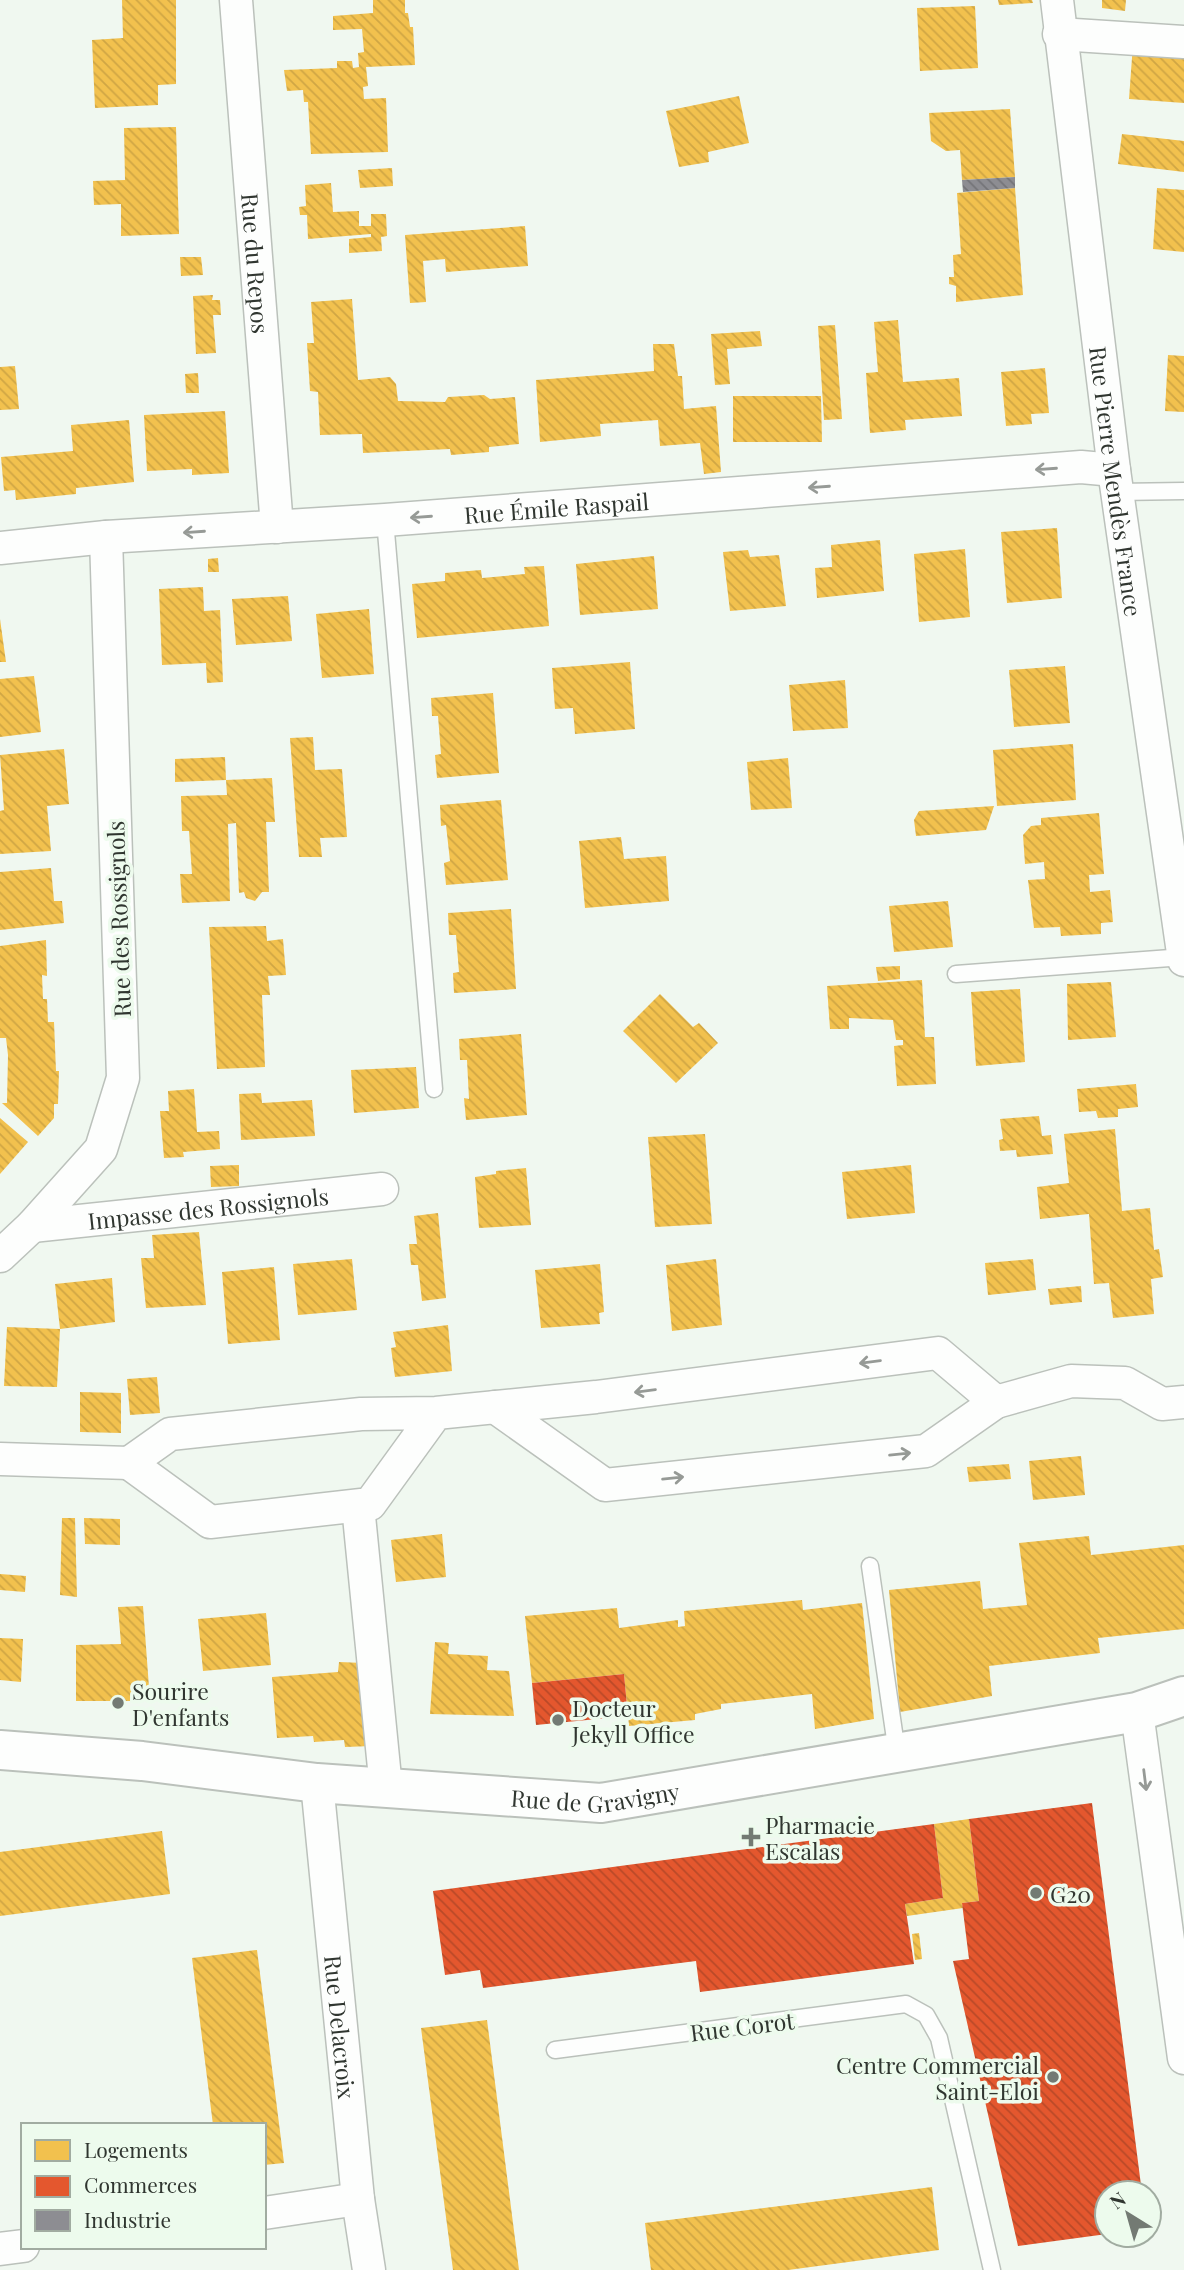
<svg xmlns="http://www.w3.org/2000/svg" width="1184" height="2270" font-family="'Playfair Display',serif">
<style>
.homes{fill:url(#homes-back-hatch)}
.shops{fill:url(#shops-back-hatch)}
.industry{fill:url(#industry-back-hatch)}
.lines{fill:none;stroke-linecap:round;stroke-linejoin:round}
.lane-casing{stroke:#bbc1bb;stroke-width:19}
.street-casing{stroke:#bbc1bb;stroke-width:35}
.secondary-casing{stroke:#bbc1bb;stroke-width:42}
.lane{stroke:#fdfefd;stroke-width:16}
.street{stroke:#fdfefd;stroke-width:32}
.secondary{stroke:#fdfefd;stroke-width:38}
.oneway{stroke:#969a96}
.poi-dot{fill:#737a73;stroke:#edfbed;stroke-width:2.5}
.labels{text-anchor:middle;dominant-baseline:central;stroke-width:7;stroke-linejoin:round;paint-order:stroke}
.street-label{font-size:23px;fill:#303630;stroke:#edfbed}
.poi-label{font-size:23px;fill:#303630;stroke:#edfbed;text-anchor:start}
</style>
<defs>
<pattern id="homes-back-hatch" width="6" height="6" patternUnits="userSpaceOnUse" patternTransform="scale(1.75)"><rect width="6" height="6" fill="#f2c14e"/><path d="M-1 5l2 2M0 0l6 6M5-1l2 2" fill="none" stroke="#d0a644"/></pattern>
<pattern id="shops-back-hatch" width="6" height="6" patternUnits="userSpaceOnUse" patternTransform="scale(1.75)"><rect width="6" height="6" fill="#e4572e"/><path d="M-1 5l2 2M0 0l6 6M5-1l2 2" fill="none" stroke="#b94928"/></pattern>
<pattern id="industry-back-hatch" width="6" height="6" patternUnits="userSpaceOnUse" patternTransform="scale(1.75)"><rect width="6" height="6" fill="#8d8d92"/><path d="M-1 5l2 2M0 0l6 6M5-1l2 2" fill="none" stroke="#747478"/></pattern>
</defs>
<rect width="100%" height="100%" fill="#f0f8f0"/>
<path class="homes" d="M122 0H176V84L158 85V105L95 108 92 40 123 38Z
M373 0H405V13H408L410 27H413L415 65 366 67 368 86 363 87 364 99 386 98 388 152 311 154 308 102H304L303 90 287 91 284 70 337 68V61H352L353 68 359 67 358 53 364 52 362 29 333 30V16L373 13Z
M998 0H1032L1033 3 999 5Z
M1102 0H1126L1125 11 1102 8Z
M975 6 978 68 920 71 917 8Z
M1133 44 1184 49V103L1129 99Z
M739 96 749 143 708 152 709 162 679 167 666 111Z
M1010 109 1015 177 962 180 960 150 946 151 931 141 929 113Z
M176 127 179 234 121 236V204L94 205 93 181 125 180 124 128Z
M1122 134 1184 141V172L1118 164Z
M392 168 393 186 360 188 358 170Z
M331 183 333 212 359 211V226H371V214H386L387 236 381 237 382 251 349 253V239L371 237V234L308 239 307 215H300L299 207 306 206 305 185Z
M1015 188 1023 295 956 302V286L949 284V277H954L953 255 961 254 957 193Z
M1157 188 1184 190V252L1153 249Z
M525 226 528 266 446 272 445 259 423 261 426 302 410 303 405 235Z
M180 257H201L203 275 181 276Z
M213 295 212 300H220L221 315H213L216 353 196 354 193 296Z
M352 299 358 380 390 377 396 384 398 401 445 402 448 397 484 395 490 399 515 397 519 444 489 447V452L451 455 450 449 363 453 362 434 320 435 318 392 310 391 307 343H314L311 302Z
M898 320 903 382 959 378 962 416 905 420 906 430 870 433 866 373 878 372 874 322Z
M835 325 842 419 824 420 818 326Z
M760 331 762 346 727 349 730 384 715 385 711 334Z
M653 344H674L678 376H682L684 409 716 406 721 472 704 474 700 443 660 446 658 420 600 424 601 436 540 442 536 380 654 371Z
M1168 355 1184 356V412L1165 411Z
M15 366 19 409 0 410V367Z
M1045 368 1049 413 1031 414 1032 424 1006 426 1001 372Z
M198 373 199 393H186L185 374Z
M733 396H821L822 442H733Z
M225 411 229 473 192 475V469L147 471 144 415Z
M129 420 134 482 76 488V494L16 500 15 490 4 491 1 457 73 451 71 425Z
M1057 528 1062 598 1007 603 1001 532Z
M880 540 884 591 817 598 815 568 832 567 831 545Z
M965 549 970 617 919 622 914 554Z
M748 550 750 557 779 555 786 606 730 611 723 552Z
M654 556 658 609 580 615 576 564Z
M218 558 219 572H208V559Z
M544 566 549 626 417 638 412 584 445 581V573L481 570 482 578 525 574 524 567Z
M203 587 204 611 220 610 223 682 207 683 206 663 162 665 159 589Z
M288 596 292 641 236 645 232 599Z
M369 609 374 674 322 678 316 614Z
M0 619 6 662H0Z
M630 662 635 729 575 734 573 708 555 709 552 668Z
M1065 666 1070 723 1014 727 1009 670Z
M34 676 41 732 0 737V679Z
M845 680 848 728 793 731 789 685Z
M493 693 499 773 437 778 435 755 441 754 438 716H432L431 698Z
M313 737 315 770 342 769 347 837 320 838 322 857H299L290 738Z
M1073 744 1076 800 997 806 993 750Z
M64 749 69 804 47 806 51 851 0 854V811L4 810 0 755Z
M225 757 226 780 272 778 275 822H266L269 892H262L255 901 246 898 244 892 239 893 236 823 228 824 230 901 182 903 180 874H192L189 831H182L181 796 227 795 226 780 175 782V759Z
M788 758 792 808 751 810 747 762Z
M501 800 508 880 446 885 444 863 450 861 446 825 441 826 440 805Z
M994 806 986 830 916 836 914 820 919 811Z
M1099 813 1104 874 1089 875 1090 892 1110 890 1113 922 1101 923V934L1061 936 1060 927 1034 928 1028 880 1045 879 1044 862 1025 864 1023 835 1031 826 1041 825V818Z
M621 837 624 859 666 856 669 901 585 908 579 841Z
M51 868 54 901H62L64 923 0 930V872Z
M948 901 953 947 894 952 889 906Z
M511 909 516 989 454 993 453 973 459 972 456 935H449L448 913Z
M266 926 267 941 283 939 286 975 268 976 270 995H262L265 1067 217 1069 209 927Z
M46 940 47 976 42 975 43 999H47L48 1022H54L56 1071H59L58 1104H54V1118L38 1136 2 1103H7L8 1055 6 1038H0V946Z
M900 966V979L878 981 876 967Z
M922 980 925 1037H934L936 1084 897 1086 894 1046 903 1045V1040H896L893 1020 849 1018V1029H830L827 986Z
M1111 982 1116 1037 1068 1040 1067 984Z
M1020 989 1025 1062 976 1066 971 992Z
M660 994 693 1027 699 1023 718 1043 676 1083 623 1031Z
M521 1034 527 1115 466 1120 464 1098 469 1099 467 1060H460L459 1039Z
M416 1067 419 1108 354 1113 351 1070Z
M1136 1084 1138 1107 1118 1109V1117L1098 1118 1096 1111 1079 1112 1077 1089Z
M194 1089 197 1132 219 1131 220 1149 183 1152 184 1157 164 1158 160 1111H169L168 1091Z
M261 1093 262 1103 312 1100 315 1136 241 1140 239 1094Z
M1039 1116 1042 1136 1051 1135 1053 1154 1017 1157 1016 1150 1000 1151 999 1140 1003 1139 1000 1119Z
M0 1118 28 1142 0 1174Z
M1115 1129 1122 1211 1150 1208 1154 1250 1159 1249 1163 1277 1151 1279 1154 1314 1113 1318 1109 1283 1094 1284 1089 1214 1040 1219 1037 1187 1069 1183 1064 1134Z
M705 1134 712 1224 655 1227 648 1137Z
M239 1165V1186L211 1187 210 1166Z
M911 1165 915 1213 847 1219 842 1172Z
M526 1168 531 1225 479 1228 475 1177 496 1174V1171Z
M438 1213 446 1298 422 1301 418 1265H411L409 1244H417L414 1216Z
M199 1232 206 1305 146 1308 141 1258H154L152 1235Z
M352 1259 357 1310 298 1315 293 1264Z
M716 1259 722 1325 672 1331 666 1265Z
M1033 1259 1036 1290 988 1295 985 1263Z
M600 1264 604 1312 599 1313 600 1324 541 1328 535 1270Z
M274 1267 280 1340 228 1344 222 1272Z
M112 1278 115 1322 60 1329 55 1284Z
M1081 1286 1082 1302 1050 1305 1048 1289Z
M448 1325 452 1371 395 1377 391 1348 396 1347 393 1332Z
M7 1327 60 1329 57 1387 4 1386Z
M157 1377 160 1413 130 1415 127 1379Z
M80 1392 121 1393V1433L80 1432Z
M1081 1456 1085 1495 1033 1500 1029 1461Z
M1009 1464 1011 1479 969 1482 967 1467Z
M62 1518H75L77 1597 60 1595Z
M84 1518 120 1519V1545L85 1544Z
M442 1534 446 1577 396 1582 391 1540Z
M1089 1536 1091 1555 1184 1545V1629L1098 1638 1100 1653 989 1666 992 1696 900 1712 889 1590 980 1581 983 1609 1027 1605 1019 1543Z
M0 1574 26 1576 25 1592 0 1590Z
M802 1600 803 1610 862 1603 874 1719 815 1729 812 1694 721 1704V1709L695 1714V1720L629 1726 624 1674 532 1683 525 1616 617 1608 619 1628 678 1620V1627L685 1626 684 1611Z
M143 1606 150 1701H76V1645L121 1644 118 1607Z
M266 1613 271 1665 203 1671 198 1619Z
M0 1638 23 1639 21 1682 0 1680Z
M435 1642 449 1643 448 1654 488 1656 487 1670 509 1671 514 1716 430 1714Z
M339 1662 364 1663 372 1746 345 1747 344 1740 314 1742 313 1736 277 1738 272 1677 338 1672Z
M969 1819 979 1901 962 1903 963 1908 907 1916 905 1904 943 1898 934 1824Z
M162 1831 170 1894 0 1916V1852Z
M919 1933 922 1959 915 1960 912 1934Z
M257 1950 284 2163 264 2165V2125H213L192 1958Z
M487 2020 519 2270H453L421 2028Z
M932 2187 939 2250 788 2270H651L645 2223Z"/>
<path class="shops" d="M624 1674 628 1716 536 1725 532 1683Z
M1092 1803 1142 2193H1107V2234L1018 2246 953 1961 969 1959 962 1903 979 1901 969 1819Z
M934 1824 943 1898 905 1904 914 1964 700 1992 696 1961 483 1988 480 1970 445 1975 433 1891Z"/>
<path class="industry" d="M1015 177V188L963 192 962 180Z"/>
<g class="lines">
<defs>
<path id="lane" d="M1117 492 1184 491
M385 520 434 1089
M956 974 1184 957
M870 1566 897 1753
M555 2050 906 2004 926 2015 939 2038 992 2270"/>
<g id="street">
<path id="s1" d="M236 0 277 527"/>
<path id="s2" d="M1057 0 1114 470 1184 960"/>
<path d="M1059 34 1184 42"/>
<path id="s3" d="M0 548 106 537 385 520 1081 467 1114 470"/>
<path id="s4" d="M32 1226 382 1189"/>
<path d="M0 1256 32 1226 101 1149 123 1078 106 537"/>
<path d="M495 1407 605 1485 926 1451 996 1402"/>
<path d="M436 1413 370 1504 210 1522 129 1463 170 1434 361 1414 436 1413 596 1397 938 1353 996 1402 1071 1381 1125 1383 1162 1404 1184 1402"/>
<path d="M0 1459 129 1463"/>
<path d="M358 1506 386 1788"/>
<path d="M1137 1712 1184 2058"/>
<path id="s5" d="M317 1783 358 2199 369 2270"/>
<path d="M264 2213 358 2199"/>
<path d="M0 2249 23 2246"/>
</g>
<g id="secondary">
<path id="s6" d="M0 1750 142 1761 317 1783 601 1803 1137 1712 1184 1696"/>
</g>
</defs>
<use href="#lane" class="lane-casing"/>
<use href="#street" class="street-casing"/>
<use href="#secondary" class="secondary-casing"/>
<use href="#lane" class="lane"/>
<use href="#street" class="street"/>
<use href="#secondary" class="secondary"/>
</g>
<defs><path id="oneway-shaft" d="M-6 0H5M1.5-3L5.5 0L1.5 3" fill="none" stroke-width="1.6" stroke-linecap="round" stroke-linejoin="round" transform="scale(1.75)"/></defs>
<g class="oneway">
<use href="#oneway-shaft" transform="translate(1046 469) rotate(176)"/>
<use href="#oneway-shaft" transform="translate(819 487) rotate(176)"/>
<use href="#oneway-shaft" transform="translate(421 517) rotate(176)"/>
<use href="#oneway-shaft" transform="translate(194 532) rotate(176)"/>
<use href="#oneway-shaft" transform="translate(870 1362) rotate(173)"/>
<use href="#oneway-shaft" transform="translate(645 1391) rotate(173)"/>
<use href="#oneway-shaft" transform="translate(900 1454) rotate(-6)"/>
<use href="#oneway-shaft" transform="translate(673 1478) rotate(-6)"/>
<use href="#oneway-shaft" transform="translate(1145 1780) rotate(83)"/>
</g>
<g class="poi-dot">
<circle cx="118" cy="1703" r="7"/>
<circle cx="558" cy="1720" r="7"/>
<path d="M747.5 1826.5h7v7h7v7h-7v7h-7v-7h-7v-7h7z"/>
<circle cx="1036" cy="1893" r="7"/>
<circle cx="1053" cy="2077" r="7"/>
</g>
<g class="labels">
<g class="street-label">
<text stroke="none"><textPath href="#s1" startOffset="264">Rue du Repos</textPath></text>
<text stroke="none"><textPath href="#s2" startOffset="485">Rue Pierre Mendès France</textPath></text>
<text stroke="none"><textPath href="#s3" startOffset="558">Rue Émile Raspail</textPath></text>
<text transform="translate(118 919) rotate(-92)">Rue des Rossignols</text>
<text stroke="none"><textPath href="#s4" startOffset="177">Impasse des Rossignols</textPath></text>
<text stroke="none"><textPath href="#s6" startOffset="598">Rue de Gravigny</textPath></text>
<text transform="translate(742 2026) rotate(-7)">Rue Corot</text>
<text stroke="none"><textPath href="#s5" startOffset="245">Rue Delacroix</textPath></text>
</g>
<g class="poi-label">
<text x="132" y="1690">Sourire<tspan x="132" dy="26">D'enfants</tspan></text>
<text x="572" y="1707">Docteur<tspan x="572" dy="26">Jekyll Office</tspan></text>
<text x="765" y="1824">Pharmacie<tspan x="765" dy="26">Escalas</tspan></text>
<text x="1050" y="1893">G20</text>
<text x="1039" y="2064" text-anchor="end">Centre Commercial<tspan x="1039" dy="26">Saint-Eloi</tspan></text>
</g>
</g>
<rect x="21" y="2123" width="245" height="126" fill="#edfbed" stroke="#a1aca1" stroke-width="2"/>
<rect x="35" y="2140" width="35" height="21" fill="#f2c14e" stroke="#a1aca1" stroke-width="2"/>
<text x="84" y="2158" font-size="21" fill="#303630">Logements</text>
<rect x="35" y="2176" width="35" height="21" fill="#e4572e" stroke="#a1aca1" stroke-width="2"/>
<text x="84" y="2193" font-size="21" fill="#303630">Commerces</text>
<rect x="35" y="2210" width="35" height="21" fill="#8d8d92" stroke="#a1aca1" stroke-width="2"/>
<text x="84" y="2228" font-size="21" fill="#303630">Industrie</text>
<g transform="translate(1128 2214) rotate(323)"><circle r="33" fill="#edfbed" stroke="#a1aca1" stroke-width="2"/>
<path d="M0-5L12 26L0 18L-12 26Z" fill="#737a73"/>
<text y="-10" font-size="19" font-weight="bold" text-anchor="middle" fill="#303630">N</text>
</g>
</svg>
